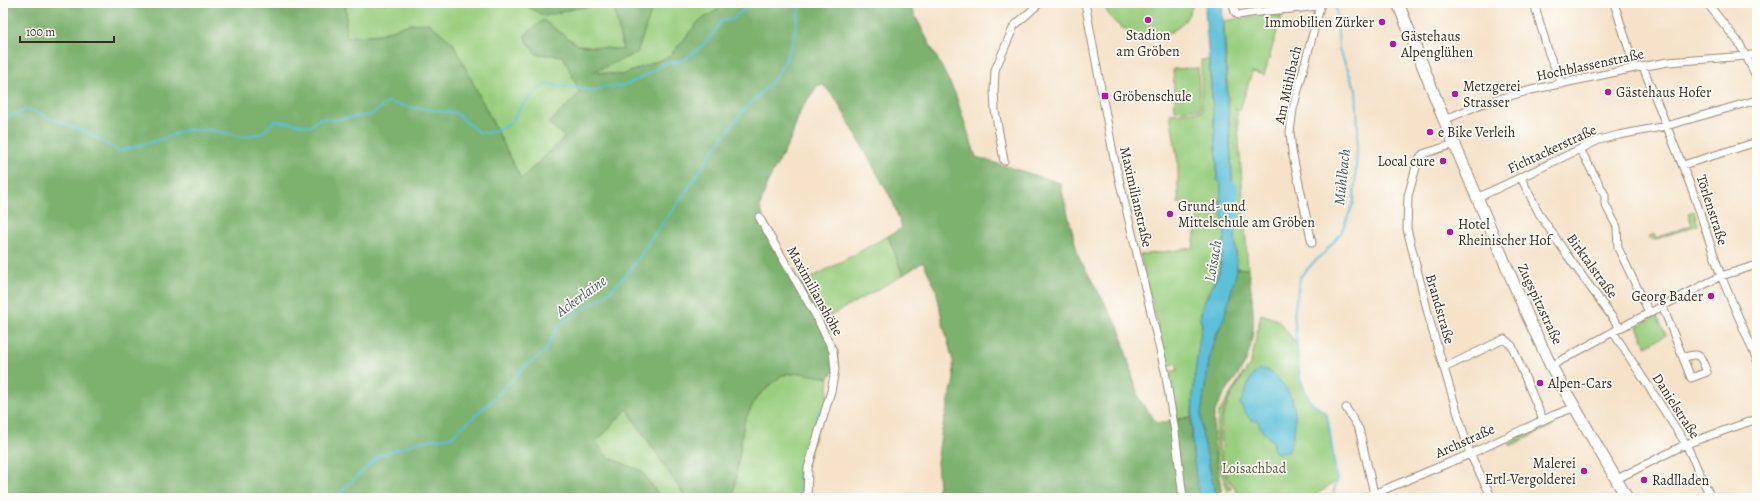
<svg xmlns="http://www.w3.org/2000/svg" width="1760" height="501" font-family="Alegreya,serif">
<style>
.green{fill:#9ace7f;stroke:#6a7c4e;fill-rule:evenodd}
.forest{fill:#7bb16e;stroke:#5b6e46}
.water{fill:#5bc0d9;stroke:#4b757c}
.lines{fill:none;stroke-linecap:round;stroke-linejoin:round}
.stream{stroke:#5bc0d9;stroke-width:2}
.river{stroke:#5bc0d9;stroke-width:11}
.street-casing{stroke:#988674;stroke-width:9}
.primary-casing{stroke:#988674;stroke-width:13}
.street{stroke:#fff;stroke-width:7}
.primary{stroke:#fff;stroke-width:11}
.poi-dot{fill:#b5179e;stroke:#fdfcf7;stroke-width:1.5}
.labels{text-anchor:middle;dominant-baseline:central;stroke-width:3.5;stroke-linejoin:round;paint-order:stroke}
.poi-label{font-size:14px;fill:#3b2a1e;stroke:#fdfcf7;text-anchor:start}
.street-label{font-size:14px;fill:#3b2a1e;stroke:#fdfcf7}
.park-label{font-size:14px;fill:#585b3b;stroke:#fdfcf7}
.water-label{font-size:15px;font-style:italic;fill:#465e5f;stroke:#fdfcf7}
</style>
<rect width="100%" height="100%" fill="#fdfcf7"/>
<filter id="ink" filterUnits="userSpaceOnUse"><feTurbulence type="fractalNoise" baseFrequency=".025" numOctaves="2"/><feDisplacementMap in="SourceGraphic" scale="8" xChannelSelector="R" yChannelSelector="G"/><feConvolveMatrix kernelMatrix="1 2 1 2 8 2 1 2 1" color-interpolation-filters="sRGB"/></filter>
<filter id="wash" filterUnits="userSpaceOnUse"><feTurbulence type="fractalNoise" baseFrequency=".012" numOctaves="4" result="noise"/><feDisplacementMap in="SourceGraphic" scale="16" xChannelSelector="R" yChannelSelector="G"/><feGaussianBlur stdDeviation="0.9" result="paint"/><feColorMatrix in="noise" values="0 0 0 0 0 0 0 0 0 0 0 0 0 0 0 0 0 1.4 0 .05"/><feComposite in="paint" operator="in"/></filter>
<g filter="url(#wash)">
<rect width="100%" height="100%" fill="#f5e2c9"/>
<path class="green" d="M346 3H526V6L545 16 572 9 613 3 623 50 578 45 543 20 524 36 536 54 563 56 581 93 549 123 565 137 521 179 453 43 410 24 380 34 346 37Z
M654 3H728L698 22 670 56 622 75 593 72 637 53Z
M1105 3H1193C1184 40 1144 45 1117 24 1111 19 1105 11 1105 3Z
M1282 15 1264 75 1252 72 1240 110H1236L1235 108V110L1237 111 1248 269 1237 268 1224 21 1254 16Z
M1201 60H1209L1217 161V180L1221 184 1220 208 1223 218 1225 235 1219 272 1203 304 1200 319 1202 326 1191 417 1176 419 1177 410 1170 371H1177V363L1168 366 1140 255 1193 248 1199 206 1178 203V163L1170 114 1202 111Z
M1198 68 1200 109 1175 110 1173 69Z
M1694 211 1698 225 1653 240 1648 237 1654 234 1656 238 1692 225 1688 213Z
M888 236 903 275 823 320 800 284Z
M1261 314 1278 320 1296 343 1300 379 1310 401 1327 414 1337 481 1311 498H1240L1227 476 1222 458V419L1229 400 1251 362ZM1293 398 1273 448 1274 443 1261 429 1258 420Z
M1656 315 1666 335 1646 346 1637 327Z
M801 373 829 378 827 398 804 471V498H733L744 422 756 398 782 375Z
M1243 373C1240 383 1231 393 1227 402 1214 429 1218 463 1231 489L1228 491 1220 471 1216 455 1217 424 1218 414Z
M627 409 634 420 686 498H661L642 471 607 457 596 442Z
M1553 420 1555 425 1510 446 1509 444 1514 441 1512 438 1516 437V440L1522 437 1519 435 1525 432 1524 436 1532 433 1529 431 1542 425V429L1550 425 1548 423Z"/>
<path class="forest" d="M3 3H346V37L380 34 410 24 429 23 453 43 521 179 565 137 549 123 580 93 563 56 536 54 524 36 543 20 578 45 623 50 613 3 572 9 545 16 526 6V3H654L637 53 593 72 622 75 670 56 698 22 728 3H911L909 4 955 93 976 157 1060 183 1079 258 1119 328 1139 399 1157 423 1191 417 1193 455 1200 498H932L939 487 937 462 941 434 954 379 953 361 943 324 936 289 923 262 903 275 888 236 902 228 893 202 836 99 823 85H818L801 109 790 141 767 183 760 207 766 224 800 284 823 320 836 353 838 363 829 378 801 373 782 375 756 398 744 422 733 498H686L627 409 596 442 607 457 642 471 660 498H3Z
M1237 268 1248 269C1253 299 1258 337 1244 365 1235 381 1221 394 1215 412 1213 416 1214 422 1214 427 1212 452 1220 473 1222 498H1216L1202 432 1201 413 1210 354 1227 308Z"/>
<path class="water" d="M1206 3H1222L1237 270 1224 318 1215 337 1210 354 1201 413 1202 432 1216 498H1200C1187 440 1192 383 1202 325L1200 319 1203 304 1219 272 1225 235 1223 218 1220 208 1221 184 1217 180V161L1205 10Z
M1259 369C1268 369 1272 373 1278 379 1299 399 1299 427 1288 452L1280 453 1275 452 1273 448 1274 443 1261 429 1257 420H1250L1240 404 1251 377Z"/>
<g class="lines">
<path class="stream" d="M787 3 792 4 802 3
M3 120 14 114 28 109 86 132 119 151 162 139 185 130H211L243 137 262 133 275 121 298 124 310 127 320 118 333 120 371 115 388 102 409 107 456 113 478 132 487 133 502 128 512 123 520 107 539 89 547 84 596 91 605 86C629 90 646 73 667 63 673 61 680 63 685 59 700 49 713 37 721 21L733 19 751 3
M1333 494 1337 481 1327 414 1310 401 1300 379 1294 314 1300 277 1313 263 1326 251 1341 233 1354 202 1358 131 1356 90 1339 49 1336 3
M335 498 378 456 421 441 451 437 497 396 524 367 544 353 559 324 606 295 629 272 651 239 690 186 712 152 743 111 773 81 785 61 793 39 800 4
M800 498 799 470 820 410"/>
<path class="river" d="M1232 187 1234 210 1233 228"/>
</g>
</g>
<g filter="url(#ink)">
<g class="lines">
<defs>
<path id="street" d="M1085 3 1114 158 1165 371 1175 432 1183 498
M1233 3 1235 12 1238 15C1265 9 1293 11 1320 5
M1534 3 1549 54 1562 84
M1614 3 1635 68
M1707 3 1739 43 1746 56 1757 54
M1643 67 1693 192 1721 276 1757 360
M1444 120 1481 104 1531 90 1635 68 1668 62 1746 56 1757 78
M1454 144 1423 154 1418 160 1408 196 1407 229 1432 329 1470 454 1492 498
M1580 149 1605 195V204L1617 227 1618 248 1649 312
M1004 161 995 110 994 91 995 70 1014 26 1040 3
M1683 165 1757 142
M1521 178 1540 215 1567 255 1620 328
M1477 198 1599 140 1619 135 1666 126 1757 100
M759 217 816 316 833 351 835 370 831 391 808 468 807 498
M1312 243 1292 152 1290 132 1293 109 1321 3
M1662 305 1691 378 1707 372C1700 356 1701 351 1683 358
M1613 332 1686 444 1711 498
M1551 366 1620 328 1721 276 1757 265
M1444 368 1504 339 1512 346 1543 420
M1346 408 1359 429 1375 498
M1617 479 1686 444 1757 419
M1364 498 1470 454 1554 415 1576 407"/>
<path id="primary" d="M1398 3 1443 117 1528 317 1551 366 1627 498"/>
</defs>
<use href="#street" class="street-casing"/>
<use href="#primary" class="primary-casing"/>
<use href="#street" class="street"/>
<use href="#primary" class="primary"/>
</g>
</g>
<g class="poi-dot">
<circle cx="1148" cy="20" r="4"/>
<circle cx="1382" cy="22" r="4"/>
<circle cx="1393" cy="44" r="4"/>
<circle cx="1608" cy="92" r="4"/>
<circle cx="1455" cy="94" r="4"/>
<rect x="1101" y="92" width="8" height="8" rx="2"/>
<circle cx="1430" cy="132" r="4"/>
<circle cx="1443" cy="161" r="4"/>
<circle cx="1170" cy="214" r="4"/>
<circle cx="1450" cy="232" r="4"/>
<circle cx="1711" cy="296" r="4"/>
<circle cx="1540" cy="383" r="4"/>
<circle cx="1584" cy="471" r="4"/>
<circle cx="1644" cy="480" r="4"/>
</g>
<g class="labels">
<g class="poi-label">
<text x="1374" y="22" text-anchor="end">Immobilien Zürker</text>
<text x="1148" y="35" text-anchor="middle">Stadion<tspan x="1148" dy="16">am Gröben</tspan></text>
<text x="1401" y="36">Gästehaus<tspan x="1401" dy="16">Alpenglühen</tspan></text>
<text x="1463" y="86">Metzgerei<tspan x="1463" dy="16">Strasser</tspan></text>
<text x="1616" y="92">Gästehaus Hofer</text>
<text x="1113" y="96">Gröbenschule</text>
<text x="1438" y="132">e Bike Verleih</text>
<text x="1435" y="161" text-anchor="end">Local cure</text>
<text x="1178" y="206">Grund- und<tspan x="1178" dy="16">Mittelschule am Gröben</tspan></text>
<text x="1458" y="224">Hotel<tspan x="1458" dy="16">Rheinischer Hof</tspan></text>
<text x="1703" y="296" text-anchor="end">Georg Bader</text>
<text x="1548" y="383">Alpen-Cars</text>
<text x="1576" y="463" text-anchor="end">Malerei<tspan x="1576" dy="16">Ertl-Vergolderei</tspan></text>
<text x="1652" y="480">Radlladen</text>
</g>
<g class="street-label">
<text transform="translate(1590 65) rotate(-12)">Hochblassenstraße</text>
<text transform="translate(1288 85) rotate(-77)">Am Mühlbach</text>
<text transform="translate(1552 149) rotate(-25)">Fichtackerstraße</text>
<text transform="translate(1136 197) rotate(77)">Maximilianstraße</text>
<text transform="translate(1712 210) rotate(72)">Törlenstraße</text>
<text transform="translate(1592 266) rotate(54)">Birktalstraße</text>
<text transform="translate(815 291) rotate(61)">Maximilianshöhe</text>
<text transform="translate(1540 304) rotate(65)">Zugspitzstraße</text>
<text transform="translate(1440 309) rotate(74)">Brandstraße</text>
<text transform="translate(1676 406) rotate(57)">Danielstraße</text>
<text transform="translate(1465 441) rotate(-24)">Archstraße</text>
</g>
<g class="park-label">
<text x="1254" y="468">Loisachbad</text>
</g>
<g class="water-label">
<text transform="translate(1342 177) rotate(-84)">Mühlbach</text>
<text transform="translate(1213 261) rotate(-80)">Loisach</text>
<text transform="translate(581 296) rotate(-36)">Ackerlaine</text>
</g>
</g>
<rect width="1760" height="501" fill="none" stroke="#fdfcf7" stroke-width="16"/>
<path d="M20 36v6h94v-6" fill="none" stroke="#3b2a1e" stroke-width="2"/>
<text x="26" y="36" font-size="12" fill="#3b2a1e" stroke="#fdfcf7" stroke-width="3" paint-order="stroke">100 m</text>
</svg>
